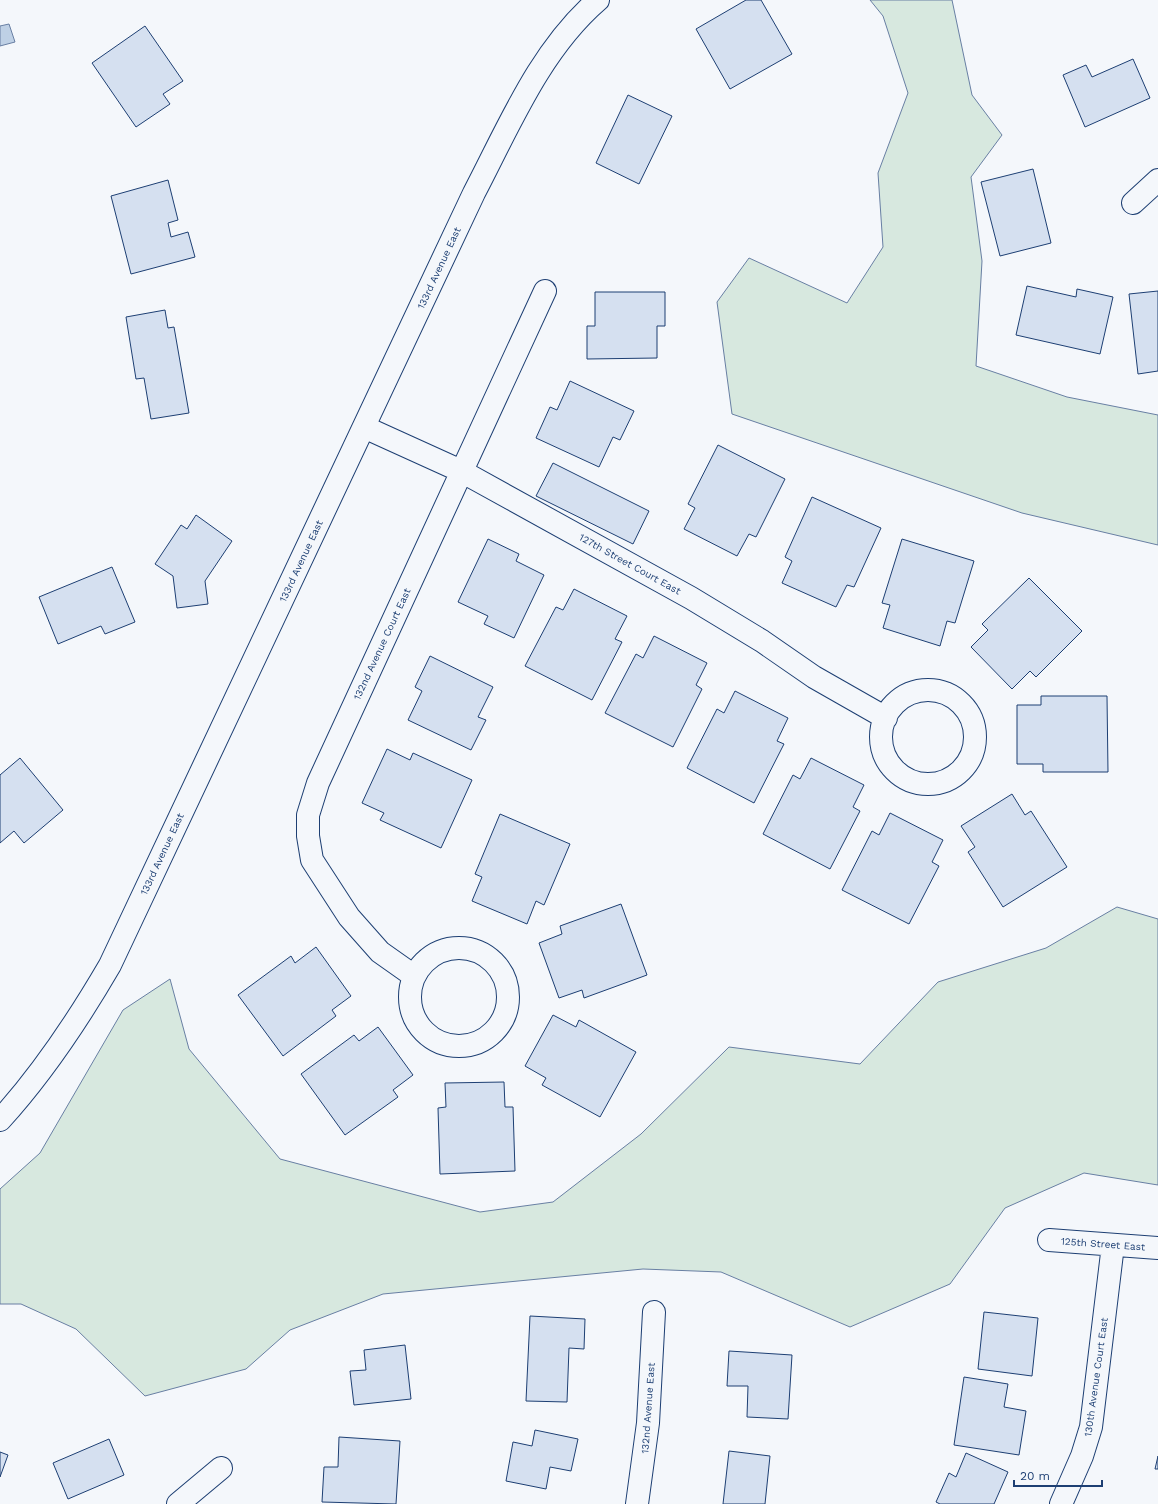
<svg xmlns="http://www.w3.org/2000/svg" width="1158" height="1504" font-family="'Work Sans',sans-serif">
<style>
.green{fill:#d7e8df;stroke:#687fa3}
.water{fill:#bed0e5;stroke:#687fa3}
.building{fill:#d5e0f0;stroke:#1d3f73}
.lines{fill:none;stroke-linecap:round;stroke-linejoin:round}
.street-casing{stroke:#1d3f73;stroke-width:24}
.street{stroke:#f4f7fb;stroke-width:22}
.labels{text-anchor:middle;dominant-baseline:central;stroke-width:3;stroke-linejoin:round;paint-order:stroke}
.street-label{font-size:10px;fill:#1d3f73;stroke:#f4f7fb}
</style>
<rect width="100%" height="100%" fill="#f4f7fb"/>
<path class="green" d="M870 0H952L972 95 1002 135 971 177 982 261 976 366 1067 397 1158 415V545L1022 513 732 414 717 302 749 258 847 303 883 247 878 173 908 93 883 16Z
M1117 907 1158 919V1185L1084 1173 1005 1208 950 1284 850 1327 721 1272 643 1269 383 1294 290 1330 246 1369 145 1396 76 1329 21 1304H0V1189L40 1153 123 1010 170 979 189 1049 280 1159 480 1212 553 1202 641 1134 729 1047 860 1064 938 982 1046 948Z"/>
<path class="water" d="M9 24 15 42 0 46V26Z"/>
<path class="building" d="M746 0H761L792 54 730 89 696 29Z
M145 26 183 81 163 94 170 104 136 127 92 63Z
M1133 59 1150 98 1085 127 1063 75 1086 65 1092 77Z
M628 95 672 116 639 184 596 163Z
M1033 169 1051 243 1000 256 981 182Z
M168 180 178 220 168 223 171 237 188 232 195 257 131 274 111 196Z
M1027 286 1076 297 1077 289 1113 297 1100 354 1016 335Z
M1158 291V371L1138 374 1129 294Z
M595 292H665V326H657V358L587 359V326H595Z
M165 310 168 328 174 327 189 413 151 419 144 378 136 379 126 317Z
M570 381 634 411 620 440 613 437 599 467 536 438 550 407 557 410Z
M718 445 785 479 756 537 749 534 737 556 684 529 695 508 688 504Z
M553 463 649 511 633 544 536 496Z
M812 497 881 528 854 587 847 585 836 607 782 583 792 561 785 557Z
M196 515 232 541 205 581 208 604 177 608 173 576 155 564 181 525 187 529Z
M488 539 519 554 516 561 544 575 514 638 484 624 488 616 458 602Z
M902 539 974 561 955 623 947 621 940 646 883 628 890 605 882 603Z
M112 567 135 622 105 634 101 626 58 644 39 597Z
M1029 578 1082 631 1036 677 1030 671 1012 689 971 647 988 630 982 624Z
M574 589 627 616 615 639 622 642 592 700 525 666 556 607 563 610Z
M654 636 707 663 696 685 702 689 673 747 605 713 636 654 643 658Z
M430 656 493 687 478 717 486 720 471 750 408 720 422 691 415 687Z
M735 691 788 718 777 741 784 744 754 803 687 768 717 709 724 713Z
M1041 696H1107L1108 772H1043V764H1017V705H1041Z
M387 749 410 760 413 753 472 780 441 848 380 820 384 813 362 803Z
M20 758 63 810 24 843 14 831 0 843V775Z
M811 758 864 785 853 807 860 811 830 869 763 834 793 775 800 779Z
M1012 794 1025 815 1031 811 1067 867 1003 907 968 852 975 847 961 826Z
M890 813 943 840 932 862 939 866 909 924 842 890 872 831 879 835Z
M500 814 570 844 544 905 536 901 527 924 472 901 482 877 475 874Z
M621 904 647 975 584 998 582 990 559 998 539 943 562 934 560 926Z
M316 947 351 996 332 1010 336 1016 283 1056 238 995 291 956 295 963Z
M553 1015 576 1027 579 1020 636 1052 600 1117 542 1085 546 1078 525 1066Z
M378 1027 413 1075 393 1090 398 1097 345 1135 301 1074 354 1035 359 1041Z
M504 1082 505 1107H513L515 1171 440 1174 438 1108 446 1107 445 1083Z
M984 1312 1038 1318 1032 1376 978 1369Z
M530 1316 585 1319 584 1349 569 1348 567 1402 526 1401Z
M405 1345 411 1399 354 1405 350 1371 366 1370 364 1350Z
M729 1351 792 1355 788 1419 747 1417 748 1386H727Z
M964 1377 1008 1384 1004 1407 1026 1411 1019 1455 954 1445Z
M535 1430 578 1439 571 1471 550 1467 546 1489 506 1481 513 1442 532 1446Z
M339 1437 400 1441 396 1504 322 1502 324 1467H338Z
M109 1439 124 1475 68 1499 53 1463Z
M729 1451 770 1456 765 1504H723Z
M0 1452 8 1455 0 1477Z
M966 1453 1008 1472 994 1504H940L936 1502 949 1473 956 1477Z
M1158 1456V1469H1155Z"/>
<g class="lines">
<defs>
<path id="street" d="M1133 203 1158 180
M364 427 461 471 691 598 762 641 814 677 886 718
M881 737a47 47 0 1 1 94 0a47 47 0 1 1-94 0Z
M410 997a49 49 0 1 1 98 0a49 49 0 1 1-98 0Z
M414 976 380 952 349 917 312 860 308 836V815L318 783 545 291
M0 1120C43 1073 78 1020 110 965L474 193C509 126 540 50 598 0
M1049 1240 1158 1248
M178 1504 221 1468
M637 1504 648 1423 654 1312
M1061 1504 1082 1456 1091 1427 1113 1245"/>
</defs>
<use href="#street" class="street-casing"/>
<use href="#street" class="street"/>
</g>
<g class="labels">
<g class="street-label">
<text transform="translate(439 268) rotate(-65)">133rd Avenue East</text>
<text transform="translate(301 561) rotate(-65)">133rd Avenue East</text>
<text transform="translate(630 564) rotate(29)">127th Street Court East</text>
<text transform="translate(382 644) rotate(-65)">132nd Avenue Court East</text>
<text transform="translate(162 854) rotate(-65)">133rd Avenue East</text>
<text transform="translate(1103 1244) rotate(4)">125th Street East</text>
<text transform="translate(1096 1377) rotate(-82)">130th Avenue Court East</text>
<text transform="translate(648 1408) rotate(-86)">132nd Avenue East</text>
</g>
</g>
<path d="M1014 1480v6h88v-6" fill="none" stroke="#1d3f73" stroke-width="2"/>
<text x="1020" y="1480" font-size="12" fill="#1d3f73" stroke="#f4f7fb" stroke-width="3" paint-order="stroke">20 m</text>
</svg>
